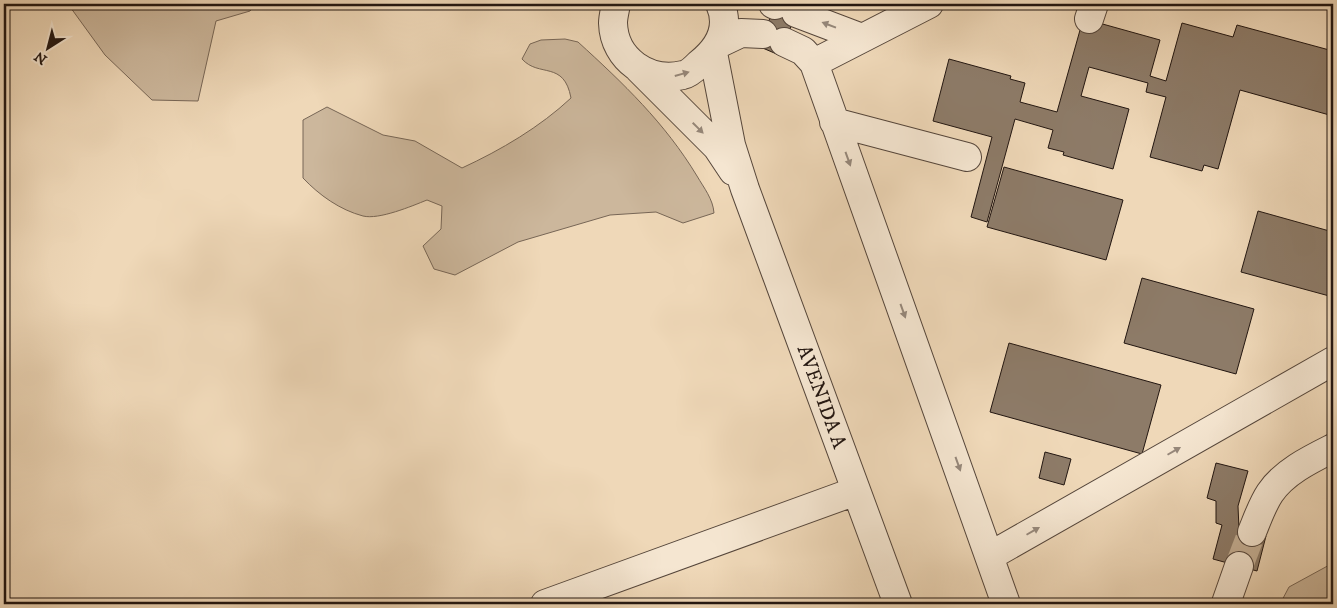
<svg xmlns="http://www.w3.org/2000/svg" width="1337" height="608" font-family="'IM FELL DW Pica',serif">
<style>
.green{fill:#ccb79c;stroke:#776656}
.building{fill:#8d7b68;stroke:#221611}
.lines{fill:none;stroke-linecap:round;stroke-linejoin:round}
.minor-tunnel{stroke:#c6b197;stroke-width:28;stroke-dasharray:28 14;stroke-linecap:butt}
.minor-casing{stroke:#55463b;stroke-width:30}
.minor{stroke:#f5e6d1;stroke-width:28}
.oneway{fill:#96887b}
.labels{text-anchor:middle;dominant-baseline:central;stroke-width:4;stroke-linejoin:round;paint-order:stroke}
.street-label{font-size:20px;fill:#221611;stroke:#f5e6d1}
</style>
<rect width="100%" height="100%" fill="#efd8b8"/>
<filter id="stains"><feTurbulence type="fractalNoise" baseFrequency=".004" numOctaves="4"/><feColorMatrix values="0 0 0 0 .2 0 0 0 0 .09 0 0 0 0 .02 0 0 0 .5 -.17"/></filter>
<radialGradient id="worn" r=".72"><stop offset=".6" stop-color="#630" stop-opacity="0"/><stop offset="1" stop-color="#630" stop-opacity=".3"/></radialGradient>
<path class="green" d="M68 4H256L250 11 216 21 198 101 152 100 105 55Z
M565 39 578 42C623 83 665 123 697 176 704 188 713 199 714 213L683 223 656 212 610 215 518 242 455 275 434 269 423 246 441 229 442 206 427 200C412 206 379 220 363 216 340 210 319 195 303 178V120L327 107 383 135 415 141 462 168C501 150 540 127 571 98 564 60 539 78 522 59L530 44 541 40Z
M1333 563V604H1280L1289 587Z"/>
<path class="building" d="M776 4 798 10 779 55 758 46Z
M1082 23H1099L1160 40 1150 76 1166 81 1182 23 1233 37 1237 25 1333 51V116L1240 90 1218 169 1204 165 1202 171 1150 157 1166 97 1146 92 1148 83 1089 67 1081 96 1129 109 1113 169 1063 155 1064 152 1048 148 1053 130 1015 119 987 222 971 217 992 137 933 121 949 59 1011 76 1010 79 1025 83 1020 102 1057 112Z
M1004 167 1123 200 1106 260 987 227Z
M1258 211 1333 232V297L1241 272Z
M1142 278 1254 309 1236 374 1124 343Z
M1009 343 1161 385 1142 454 990 412Z
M1045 452 1071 459 1064 485 1039 478Z
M1216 463 1248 471 1238 506 1239 529 1266 536 1257 571 1213 559 1222 525 1216 523V501L1207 498Z"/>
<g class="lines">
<path class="minor-tunnel" d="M1239 566 1252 532"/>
<defs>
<path id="minor" d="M616 4C615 10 613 17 613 23 614 60 649 83 683 75 689 74 695 68 699 64 718 49 731 28 720 4
M773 4 775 5
M796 13 862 38
M1089 19 1094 4
M784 42 803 51 814 63 1006 604
M720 43 741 33 763 34
M713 53 731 145 745 189 898 604
M814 63 929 4
M639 69 717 147 733 171
M834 122 967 157
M1252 532C1257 520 1262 505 1270 493 1284 472 1311 459 1333 448
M990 556 1333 361
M1226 603 1239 566
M545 604 856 491"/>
</defs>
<use href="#minor" class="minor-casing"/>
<use href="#minor" class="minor"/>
</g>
<defs><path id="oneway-solid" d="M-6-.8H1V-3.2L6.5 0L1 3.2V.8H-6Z" transform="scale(1.25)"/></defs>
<g class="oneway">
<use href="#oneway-solid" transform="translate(829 25) rotate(-159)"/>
<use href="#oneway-solid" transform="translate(682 74) rotate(-16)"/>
<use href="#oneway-solid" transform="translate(698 128) rotate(45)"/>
<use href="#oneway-solid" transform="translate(848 159) rotate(70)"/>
<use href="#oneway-solid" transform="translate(903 311) rotate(70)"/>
<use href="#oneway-solid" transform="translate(1174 451) rotate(-30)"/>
<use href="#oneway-solid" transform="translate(958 464) rotate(70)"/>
<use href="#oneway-solid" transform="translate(1033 531) rotate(-30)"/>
</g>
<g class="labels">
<g class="street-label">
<text transform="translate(821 397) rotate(70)">AVENIDA A</text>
</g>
</g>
<rect width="1337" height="608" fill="none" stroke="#efd8b8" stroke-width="20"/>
<rect x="5" y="5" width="1327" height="598" fill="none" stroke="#221611" stroke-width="2.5"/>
<rect x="10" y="10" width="1317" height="588" fill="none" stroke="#221611"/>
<g transform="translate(48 48) rotate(216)" stroke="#f5e6d1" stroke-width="4" paint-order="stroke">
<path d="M0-4L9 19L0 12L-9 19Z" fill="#221611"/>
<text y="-8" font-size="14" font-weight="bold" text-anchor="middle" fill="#221611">N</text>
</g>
<rect width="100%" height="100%" filter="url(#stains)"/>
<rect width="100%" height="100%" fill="url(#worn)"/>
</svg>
